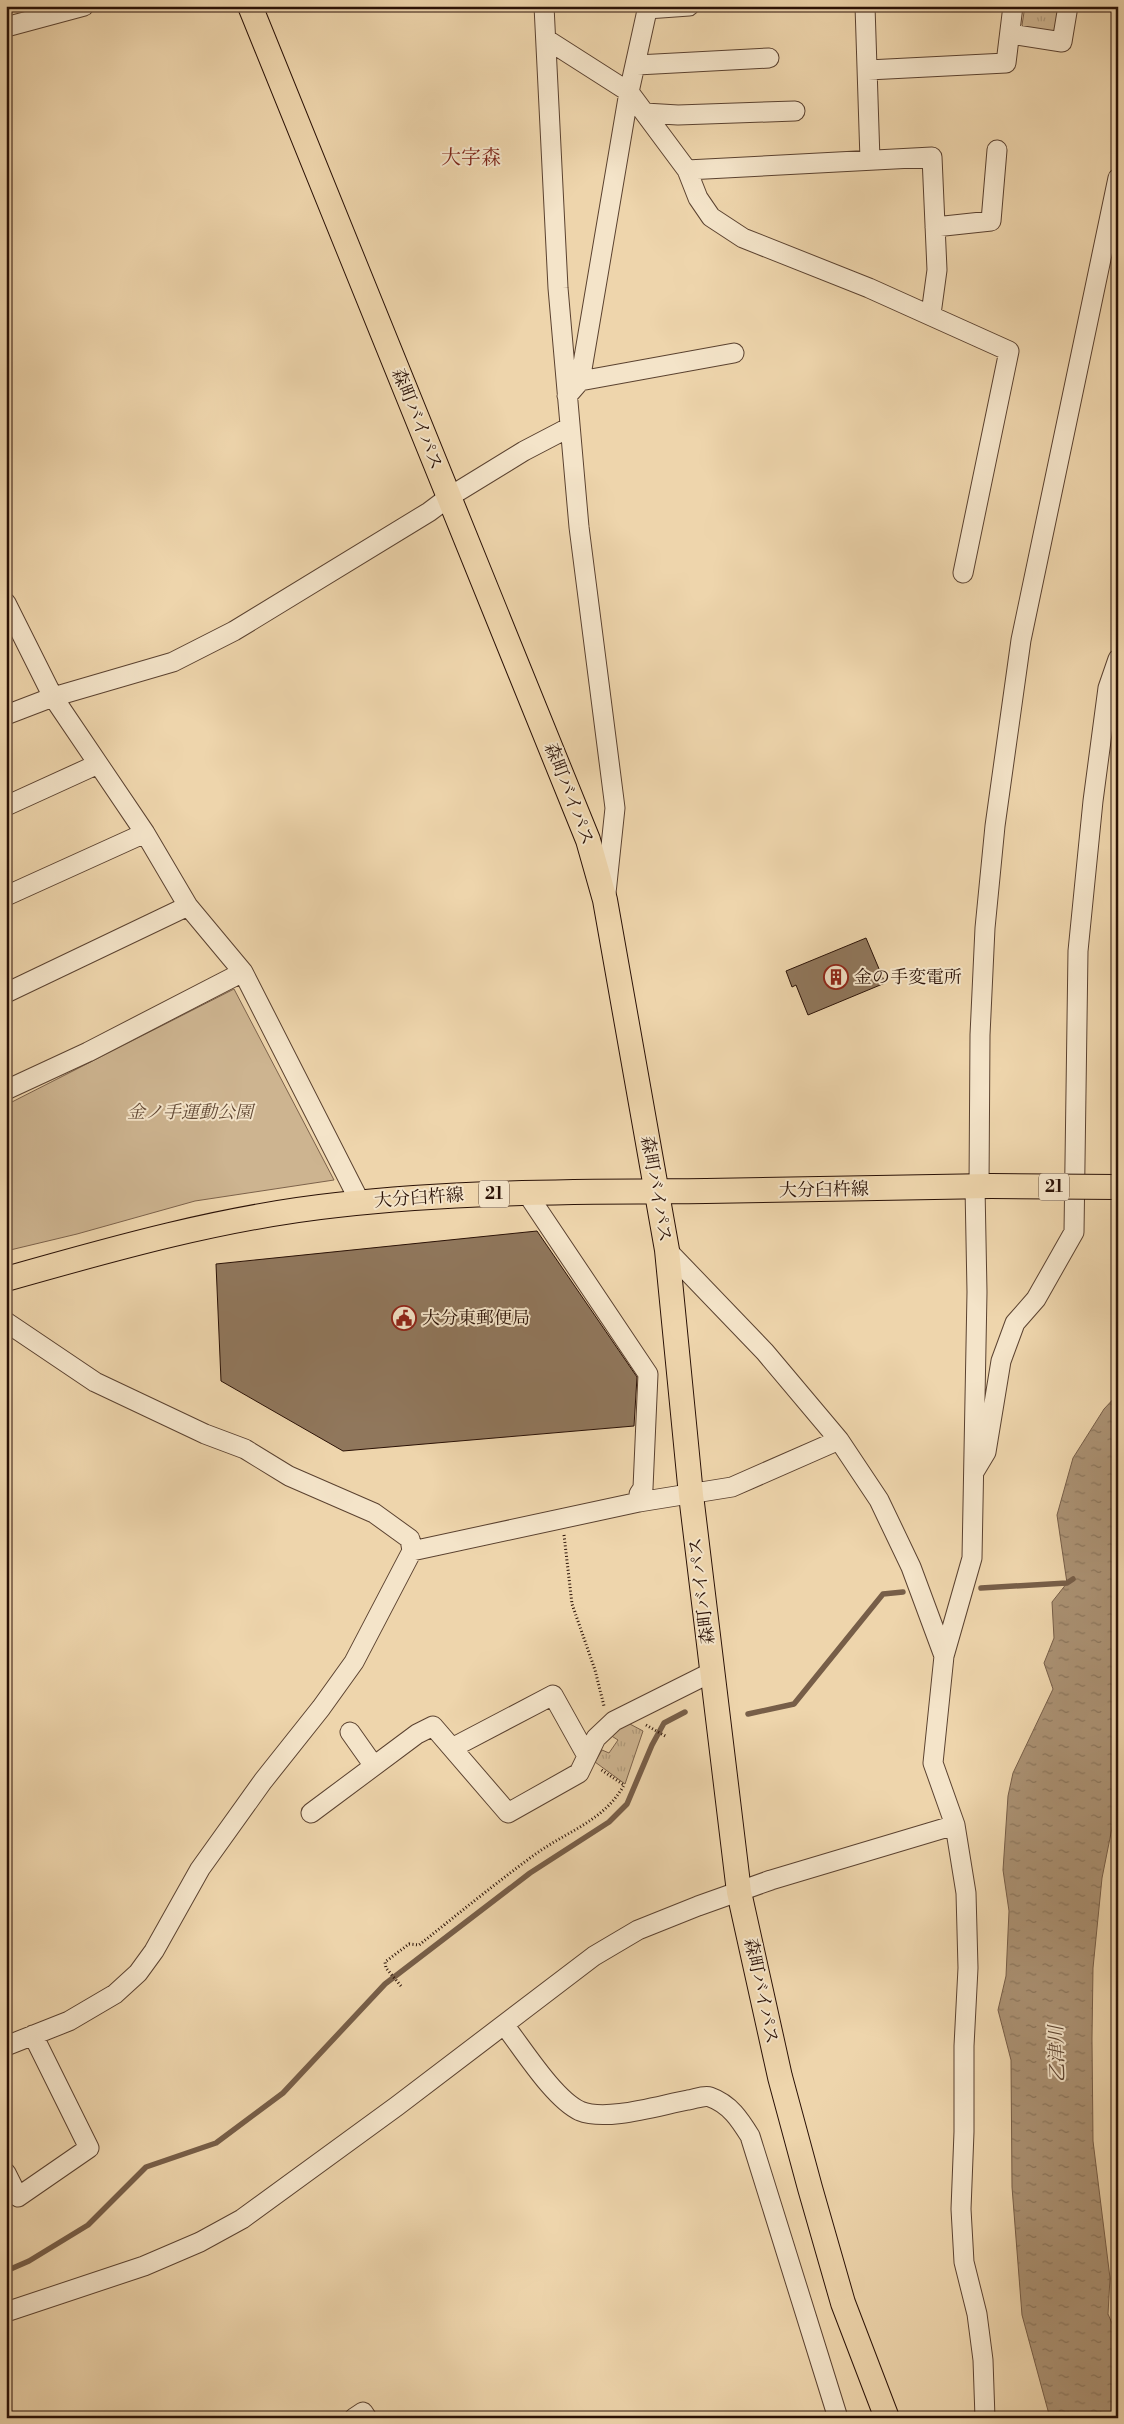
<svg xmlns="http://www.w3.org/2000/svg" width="1124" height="2424" font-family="'Libre Bodoni','Noto Serif JP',serif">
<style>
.grass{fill:url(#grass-tufts);stroke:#7c624b}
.pitch{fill:#cdb490;stroke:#7c624b}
.water{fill:url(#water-ripples);stroke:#775e48}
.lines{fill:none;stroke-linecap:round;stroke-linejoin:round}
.stream{stroke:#775e48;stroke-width:5.5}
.building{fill:#90775c;stroke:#2a1106}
.minor-casing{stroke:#5b4230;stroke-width:21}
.major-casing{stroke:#2a1106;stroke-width:26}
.path{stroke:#2a1106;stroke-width:3;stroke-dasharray:1 2.5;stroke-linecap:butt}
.minor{stroke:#f4e4c9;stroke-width:19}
.major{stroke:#eed5ac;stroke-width:24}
.major-bridge-casing{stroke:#2a1106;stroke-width:26;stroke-linecap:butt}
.major-bridge{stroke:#eed5ac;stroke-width:24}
.labels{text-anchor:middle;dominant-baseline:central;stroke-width:4;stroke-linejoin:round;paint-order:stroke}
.shield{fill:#f4e4c9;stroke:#675040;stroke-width:1}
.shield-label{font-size:16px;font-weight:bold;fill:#2a1106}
.street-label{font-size:18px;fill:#2a1106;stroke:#f4e4c9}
.poi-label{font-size:18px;fill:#2a1106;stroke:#f4e4c9;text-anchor:start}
.park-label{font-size:18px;font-style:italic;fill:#634a36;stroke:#f4e4c9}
.water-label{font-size:19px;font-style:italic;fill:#5e4532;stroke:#f4e4c9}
.quarter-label{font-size:20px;fill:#7a1f14;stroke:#f4e4c9}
</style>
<defs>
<pattern id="grass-tufts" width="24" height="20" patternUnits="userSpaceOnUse" patternTransform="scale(1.25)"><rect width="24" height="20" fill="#cdb490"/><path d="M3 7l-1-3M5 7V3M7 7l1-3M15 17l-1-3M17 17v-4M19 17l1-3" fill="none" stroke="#b09a7b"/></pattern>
<pattern id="water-ripples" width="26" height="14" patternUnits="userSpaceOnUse" patternTransform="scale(1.25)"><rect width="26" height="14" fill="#ab9274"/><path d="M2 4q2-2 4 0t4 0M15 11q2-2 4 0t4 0" fill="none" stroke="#8b765d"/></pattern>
</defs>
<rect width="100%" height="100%" fill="#eed5ac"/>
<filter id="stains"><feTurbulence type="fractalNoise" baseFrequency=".004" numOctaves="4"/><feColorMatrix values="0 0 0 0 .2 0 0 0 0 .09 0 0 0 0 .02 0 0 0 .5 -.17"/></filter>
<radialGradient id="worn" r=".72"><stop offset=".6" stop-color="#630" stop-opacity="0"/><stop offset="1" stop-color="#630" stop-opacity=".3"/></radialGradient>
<path class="grass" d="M1025 6H1063L1059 30 1052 36 1028 32 1022 25Z
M628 1723 643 1731 625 1784 595 1762 602 1750 609 1753 618 1740 610 1735Z"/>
<path class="pitch" d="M234 989 334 1180 195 1201 77 1234 6 1251V1105Z"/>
<path class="water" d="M1118 1394V1798L1102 1878 1093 1968 1092 2039 1093 2141 1110 2278 1108 2314 1118 2337V2418H1050L1022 2315 1012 2187 1011 2060 998 2010 1006 1976 1009 1911 1003 1870 1008 1796 1013 1773 1053 1689 1044 1663 1054 1638 1052 1602 1067 1583 1057 1515 1073 1458 1104 1409Z"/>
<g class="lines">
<path class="stream" d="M981 1588 1067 1583 1073 1579
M748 1714 794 1704 883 1594 903 1592
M6 2271 29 2261 88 2225 146 2167 216 2143 283 2093 385 1984 530 1873 609 1822 627 1804 652 1745 664 1723 685 1712"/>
</g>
<path class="building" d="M866 938 885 983 808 1015 796 985 792 987 786 971Z
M537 1231 637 1377 634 1426 343 1451 221 1381 216 1264Z"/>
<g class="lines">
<defs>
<path id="minor" d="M544 6 558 288 579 527 615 808 606 893
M865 6 870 160
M647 9 689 6
M6 27 84 6
M1010 34 1062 42 1068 6
M546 39 629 92 687 170 698 198 711 217 743 238 869 288 1009 351 963 573
M637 65 769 58
M868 70 1006 63 1013 6
M645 113 678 115 795 111
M687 170 932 157 937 270 931 314
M935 227 991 221 997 150
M580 381 734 353
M567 396 580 381 629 92 648 6
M6 603 53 697 145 833 188 906 243 972 360 1202
M6 715 53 697 173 662 234 631 429 512 449 497 524 451 570 427
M6 806 98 764
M6 896 145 833
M6 993 188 906
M6 1090 88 1052 243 972
M979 1187 980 1035 985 928 995 826 1021 640 1118 178
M526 1192 648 1374 643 1488 639 1494V1502
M667 1250 765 1352 839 1440 879 1500 911 1567 944 1656 933 1763 955 1825 966 1893 968 1968 964 2046V2132L961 2209 964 2262 977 2314 983 2360 985 2418
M6 1322 95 1382 205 1434 245 1449 289 1476 374 1513 410 1539 412 1551 354 1662 321 1708 263 1781 200 1869 154 1951 138 1973 115 1994 69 2021 6 2046
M974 1472 986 1452 1001 1361 1015 1323 1036 1299 1074 1232 1078 951 1093 801 1108 688 1118 659
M412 1551 639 1502 732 1487 839 1440
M944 1656 972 1558 977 1292 975 1187
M350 1732 374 1766
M452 1748 553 1695 587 1756
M311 1813 417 1734 433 1726 508 1813 579 1773 596 1738 614 1721 712 1672
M505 2026C523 2049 554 2099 580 2111 607 2122 660 2105 688 2100 695 2099 704 2095 710 2097 730 2104 740 2120 750 2136L838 2418
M6 2173 18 2197 89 2148 33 2035
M6 2312 144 2266 200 2242 242 2219 397 2106 594 1956 638 1930 698 1906 771 1880 955 1825
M354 2418 363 2412 367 2418"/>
<path id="major" d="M250 6 588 840 605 900 667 1250 691 1495 739 1892 780 2077 810 2188 843 2303 887 2418
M6 1279C115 1248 225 1217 337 1205 460 1191 583 1192 706 1191 801 1190 896 1187 991 1186"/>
</defs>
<use href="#minor" class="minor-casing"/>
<use href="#major" class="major-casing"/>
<path class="path" d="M564 1535 572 1604 595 1670 604 1706
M646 1725 667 1737
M401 1986 386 1968 385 1962 409 1944 419 1945C458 1914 497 1882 537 1853 568 1831 605 1820 624 1785L600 1769"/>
<use href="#minor" class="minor"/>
<use href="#major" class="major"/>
<defs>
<path id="major-bridge" d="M991 1186 1118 1187"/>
</defs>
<use href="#major-bridge" class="major-bridge-casing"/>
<use href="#major-bridge" class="major-bridge"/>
</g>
<defs>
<symbol id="building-ring" viewBox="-11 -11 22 22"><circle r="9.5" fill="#f4e4c9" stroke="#8f2418" stroke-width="1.5"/><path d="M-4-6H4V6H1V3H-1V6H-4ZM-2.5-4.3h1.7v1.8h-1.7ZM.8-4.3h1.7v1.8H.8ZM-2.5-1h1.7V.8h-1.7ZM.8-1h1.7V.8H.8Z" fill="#8f2418"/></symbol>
<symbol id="civic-ring" viewBox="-11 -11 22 22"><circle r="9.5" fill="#f4e4c9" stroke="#8f2418" stroke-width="1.5"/><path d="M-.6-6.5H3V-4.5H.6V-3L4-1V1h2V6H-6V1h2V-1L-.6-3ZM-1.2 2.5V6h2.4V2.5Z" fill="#8f2418"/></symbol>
</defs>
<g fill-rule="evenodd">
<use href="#building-ring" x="822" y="963" width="28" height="28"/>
<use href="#civic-ring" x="390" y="1304" width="28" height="28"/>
</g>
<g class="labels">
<g class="shield">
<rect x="1039" y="1173.5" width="30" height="27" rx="4"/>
<rect x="479" y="1180.5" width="30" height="27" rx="4"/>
</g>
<g class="shield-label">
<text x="1054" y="1187">21</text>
<text x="494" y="1194">21</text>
</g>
<g class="street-label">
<text transform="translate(417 419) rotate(68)">森町バイパス</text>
<text transform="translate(569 794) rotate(69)">森町バイパス</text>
<text transform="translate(656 1189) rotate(80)">森町バイパス</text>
<text transform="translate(824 1190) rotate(-1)">大分臼杵線</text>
<text transform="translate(419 1198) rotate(-4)">大分臼杵線</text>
<text transform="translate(702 1591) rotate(-97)">森町バイパス</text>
<text transform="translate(761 1991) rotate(78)">森町バイパス</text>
</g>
<g class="poi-label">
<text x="854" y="977">金の手変電所</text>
<text x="422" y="1318">大分東郵便局</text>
</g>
<g class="park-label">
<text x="190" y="1112">金ノ手運動公園</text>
</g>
<g class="water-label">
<text transform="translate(1057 2054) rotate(-92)">乙津川</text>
</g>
<g class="quarter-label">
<text x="471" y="158">大字森</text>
</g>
</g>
<rect width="1124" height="2424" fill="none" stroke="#eed5ac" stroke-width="25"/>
<rect x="8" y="8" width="1109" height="2409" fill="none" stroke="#2a1106" stroke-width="2.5"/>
<rect x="12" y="12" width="1099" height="2399" fill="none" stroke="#2a1106"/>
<rect width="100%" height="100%" filter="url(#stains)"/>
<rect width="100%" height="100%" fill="url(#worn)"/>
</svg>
